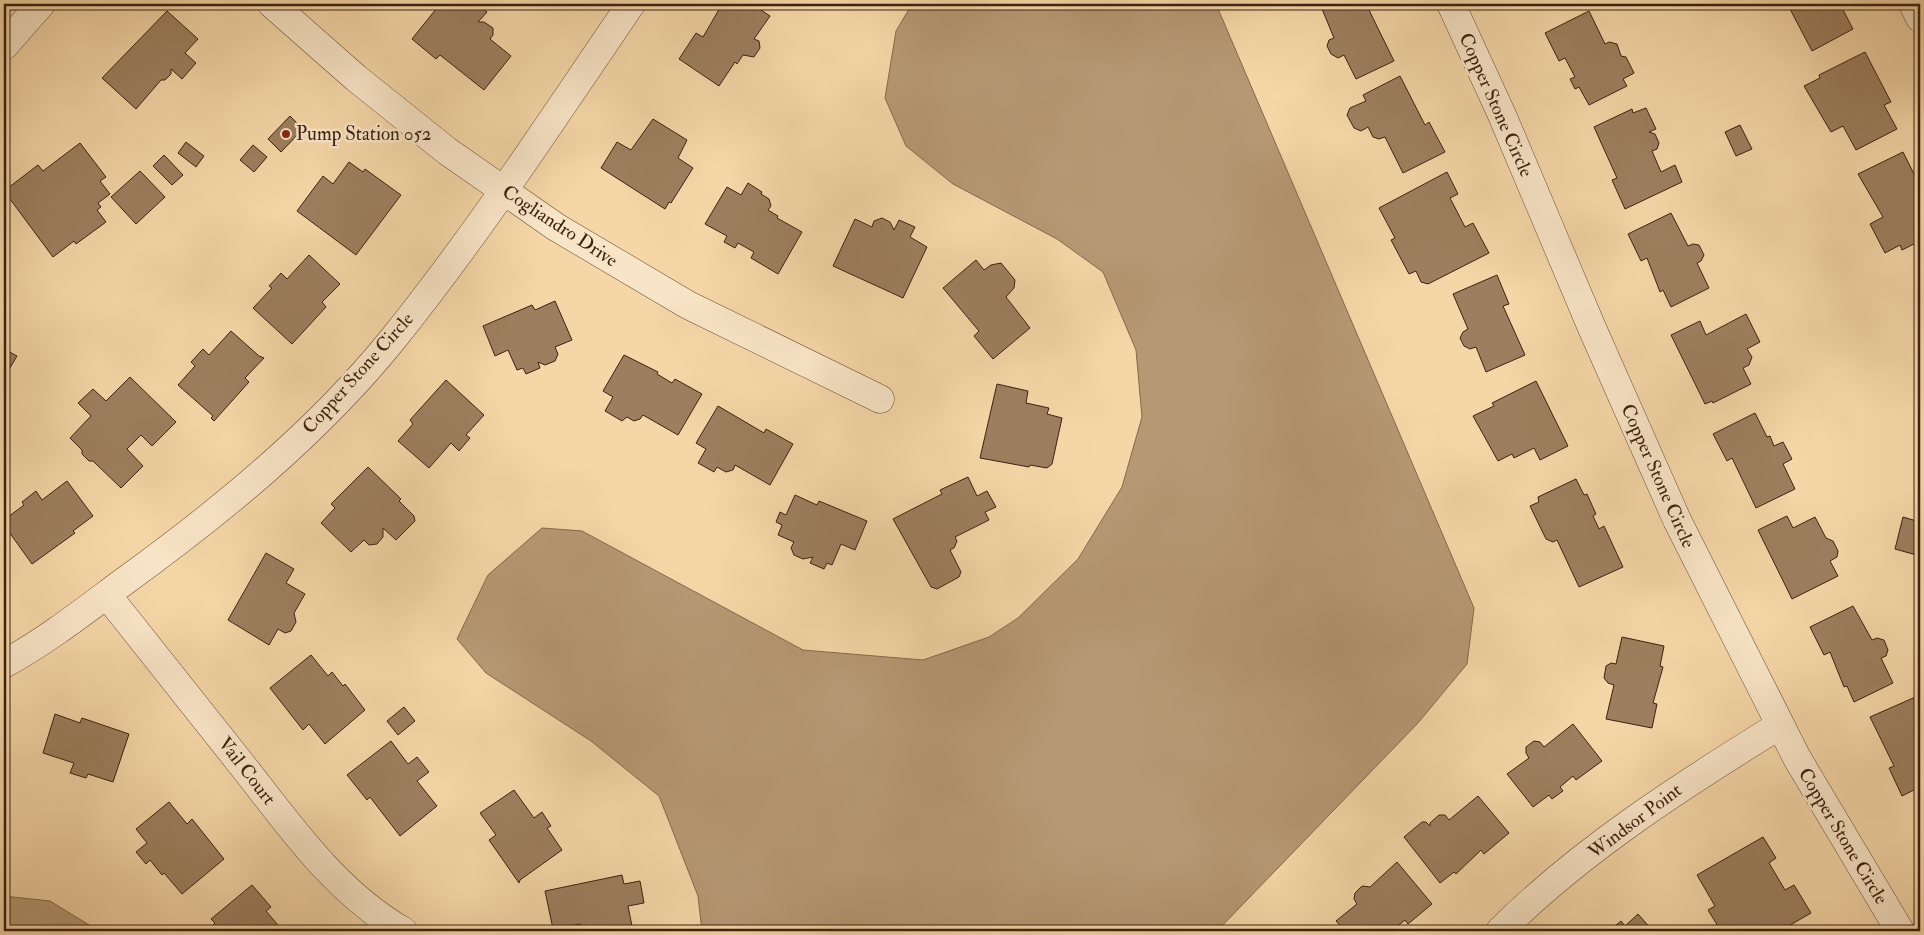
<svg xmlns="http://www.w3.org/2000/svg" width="1924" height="935" font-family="'IM FELL Double Pica',serif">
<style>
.water{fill:#b69874;stroke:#86684c}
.building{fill:#9d7f5f;stroke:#3d2110}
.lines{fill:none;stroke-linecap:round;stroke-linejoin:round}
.minor-casing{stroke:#6b4e36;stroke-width:29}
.minor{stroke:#f8e4c6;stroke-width:28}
.poi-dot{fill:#8f2418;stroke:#f8e4c6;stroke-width:2}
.labels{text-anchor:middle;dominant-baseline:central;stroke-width:5;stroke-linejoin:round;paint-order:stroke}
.street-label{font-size:19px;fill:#3d2110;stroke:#f8e4c6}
.poi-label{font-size:19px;fill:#3d2110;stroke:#f8e4c6;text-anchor:start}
</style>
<rect width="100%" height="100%" fill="#f5d6a7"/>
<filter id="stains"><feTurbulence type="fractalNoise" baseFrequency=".004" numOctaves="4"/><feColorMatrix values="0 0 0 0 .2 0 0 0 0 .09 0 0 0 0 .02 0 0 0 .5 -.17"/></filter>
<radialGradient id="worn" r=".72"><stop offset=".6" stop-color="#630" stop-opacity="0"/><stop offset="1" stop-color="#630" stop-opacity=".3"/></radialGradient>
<path class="water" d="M912 4H1216L1474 608 1467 664 1418 723 1217 931H702L698 896 659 796 591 741 486 673 457 639 488 575 542 528 582 531 803 650 923 660 989 637 1018 618 1078 559 1122 487 1142 417 1136 350 1103 272 1057 239 953 184 906 146 885 98 896 31Z
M4 896 50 901 99 931H4Z"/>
<path class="building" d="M440 4H476L487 12 478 22H484L493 28V35L490 39 511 56 484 90 440 55 436 59 412 39Z
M519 4H531L525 10Z
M726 4H752L770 16 754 39 759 41 760 48 754 57 743 55 737 64 735 62 719 86 679 59 696 33 703 37 721 6 724 7Z
M1320 4H1376L1377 6 1369 10 1394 61 1356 79 1344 55 1338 58 1331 54 1327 46 1329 40 1334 38Z
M1783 4H1840L1853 29 1812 51 1790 9Z
M167 11 198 39 185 53 196 63 182 79 171 69V74L165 80H161L136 109 102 78Z
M1589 11 1605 44 1609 42 1617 44 1621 56 1626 57 1634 73 1623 79 1627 86 1589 105 1579 87 1575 89 1570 79 1575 77 1565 58 1559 61 1545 33Z
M1865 52 1891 102 1884 105 1897 129 1856 150 1843 126 1831 132 1804 86 1820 78 1819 75Z
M1400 76 1425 125 1429 122 1445 152 1403 173 1385 137 1379 139 1373 137 1368 127 1361 131 1354 128 1347 115 1350 108 1366 101 1363 95Z
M1646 108 1656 129 1649 132 1655 134 1659 143 1657 149 1652 151 1661 172 1675 165 1682 182 1625 209 1612 180 1617 178 1594 127 1632 109 1633 113Z
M290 116 303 129 281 152 268 139Z
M653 119 687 140 678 158 693 168 671 203 669 202 665 209 601 168 617 142 631 150Z
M1740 125 1752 149 1736 156 1725 132Z
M186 142 204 156 196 167 178 153Z
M80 143 106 177 100 181 110 194 98 203 101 207 97 210 106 222 76 244 74 241 53 257 4 191 38 165 43 171Z
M253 145 267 157 254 172 240 160Z
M1903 152 1918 182 1916 183 1920 192V241L1902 250 1900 245 1885 253 1870 224 1883 217 1858 174Z
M164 155 183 175 172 185 153 166Z
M349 162 363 172 365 169 401 195 356 255 297 211 323 176 333 184Z
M140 171 165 197 136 224 111 197Z
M1447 172 1458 194 1450 198 1465 227 1473 223 1489 253 1428 284 1421 282 1416 271 1409 274 1391 240 1395 238 1379 208Z
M748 183 762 192 761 194 769 199 771 206 768 210 778 216 777 218 802 232 778 274 751 258 754 252 738 243 735 248 724 242 727 236 705 224 727 187 741 195Z
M1671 213 1688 246 1693 244 1699 245 1704 255 1701 261 1697 263 1709 288 1671 307 1663 290 1660 292 1647 258 1641 261 1628 234Z
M882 218 890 222 894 230 899 220 915 227 910 237 927 247 903 298 833 266 855 219 872 227 874 221Z
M309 255 340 284 322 302 326 307 292 344 253 308 272 288 269 286 281 273 287 279Z
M976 260 984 270 991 265 1001 263 1015 280 1014 288 1006 297 1030 328 993 359 974 336 979 331 943 288Z
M1920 267V284L1914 270Z
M1497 275 1509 304 1503 306 1525 355 1486 372 1476 347 1470 349 1464 346 1460 338 1463 332 1468 329 1453 294Z
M555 301 572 340 555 347 558 354 555 361 545 365 538 362 540 368 526 374 523 368 517 370 508 350 495 356 483 326 532 305 535 310Z
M1746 314 1760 342 1747 349 1752 357 1749 365 1743 368 1751 384 1713 403 1712 401 1705 404 1671 335 1700 321 1706 335Z
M231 331 259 356 264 358 245 378 249 382 214 421 211 418 213 416 178 385 195 366 191 362 203 349 209 355Z
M4 349 17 356 7 373 4 371Z
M624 355 658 372 657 374 672 383 675 379 702 394 678 435 643 415 640 419 634 421 627 417 622 421 605 411 613 397 603 391Z
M130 377 176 422 152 446 141 435 127 449 143 466 121 488 93 461H89L82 454V450L70 438 91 416 78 403 93 389 106 401Z
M446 380 484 415 466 435 470 438 459 451 451 443 429 468 398 441 413 424 410 420Z
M1536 381 1568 446 1540 460 1534 448 1514 458 1512 454 1498 461 1473 416 1494 406 1492 403Z
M997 384 1028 391 1026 403 1049 408 1047 414 1062 418 1052 464 1047 468 1030 465 1029 467 980 458Z
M718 406 764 433 766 429 793 444 770 485 735 465 733 470 726 472 717 467 714 472 698 463 706 449 696 443Z
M1755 413 1767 437 1770 436 1774 446 1783 442 1792 459 1783 464 1795 489 1756 508 1732 458 1727 461 1713 434Z
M368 467 401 499 399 501 414 516 415 521 396 540 383 528V537L377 544 369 545 364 540 351 552 321 523 335 508 331 504Z
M968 477 977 496 987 491 996 507 985 512 989 520 955 537 957 541 954 548 950 550 961 572 959 577 937 589 931 587 893 519 942 494 940 490Z
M1576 479 1584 495 1587 494 1596 514 1593 516 1599 529 1604 526 1623 567 1579 587 1557 540 1553 542 1546 539 1530 506 1539 502 1538 497Z
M67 481 93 516 73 531 75 533 32 564 4 525V520L24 505 22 502 36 491 42 500Z
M795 495 817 505 819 501 867 521 855 550 841 544 832 565 827 563 824 569 810 563 813 557 803 559 794 555 791 548 794 542 778 535 782 525 776 522 780 512 786 515Z
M1787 516 1793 528 1815 517 1826 538 1833 541 1838 551 1837 557 1830 561 1838 576 1792 599 1758 530Z
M1903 517 1920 522V556L1895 549Z
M266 553 294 569 286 583 305 594 294 613 296 622 291 631 285 633 278 629 269 645 228 620Z
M1853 606 1872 640 1877 638 1884 640 1888 650 1886 656 1881 658 1893 683 1854 702 1847 686 1844 687 1830 652 1824 655 1810 627Z
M1622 637 1664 646 1660 666 1663 667 1653 703 1657 704 1652 728 1606 719 1614 685 1608 683 1604 678 1606 666 1611 663 1616 664Z
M311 655 328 676 332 672 343 686 345 684 365 710 325 744 309 724 303 730 270 688Z
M1920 695V787L1902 796 1889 768 1894 766 1870 717Z
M404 707 415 721 398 735 387 721Z
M55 714 80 723 82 718 129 734 113 782 88 774 86 778 70 773 74 763 43 753Z
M1573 724 1602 761 1576 780 1573 776 1560 787 1563 791 1552 799 1549 795 1533 807 1507 774 1529 758 1526 753V747L1534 741 1540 742 1544 747Z
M391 741 408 764 417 757 429 772 417 781 437 806 400 836 370 797 367 800 347 775Z
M514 790 534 818 542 812 551 826 547 828 562 850 520 880 519 883 489 840 496 835 480 813Z
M1478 796 1509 833 1484 854 1481 850 1456 874 1454 872 1440 883 1404 837 1422 822H1426L1430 826V823L1439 815H1445L1449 820Z
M169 802 187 824 192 819 224 859 182 894 164 873 162 875 150 860 146 864 136 852 147 843 136 829Z
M1763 837 1776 858 1769 863 1785 890 1794 885 1811 913 1780 931H1721L1708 910 1715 906 1697 875Z
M1397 862 1432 904 1408 924 1405 920 1394 929 1395 931H1345L1336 921 1357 904 1354 899 1355 893 1362 886 1370 887Z
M622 875 624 884 640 881 644 903 628 906 633 931H581L580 924 553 929 545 891Z
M252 885 271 907 266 911 283 931H207L215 923 211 919Z
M1638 914 1653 931H1609L1621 921 1625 926Z"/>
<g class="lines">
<defs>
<path id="minor" d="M272 4 356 78 447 151 556 227 688 305 880 399
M1451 4 1502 115 1592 328 1677 520 1797 758 1900 931
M1913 4 1920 18
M4 46 41 4
M107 595C153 653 199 711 246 770 292 829 337 893 403 931
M4 664C46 641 83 612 122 583 220 512 316 434 393 339 479 232 554 117 631 4
M1500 931C1581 850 1683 785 1780 725"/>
</defs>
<use href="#minor" class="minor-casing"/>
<use href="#minor" class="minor"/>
</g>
<circle class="poi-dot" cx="286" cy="134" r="5"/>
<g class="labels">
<g class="street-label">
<text transform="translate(1496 105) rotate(66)">Copper Stone Circle</text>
<text transform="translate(560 226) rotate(33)">Cogliandro Drive</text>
<text transform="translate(358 373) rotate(-48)">Copper Stone Circle</text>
<text transform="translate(1658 476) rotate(66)">Copper Stone Circle</text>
<text transform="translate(247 771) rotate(52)">Vail Court</text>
<text transform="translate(1635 821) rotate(-37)">Windsor Point</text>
<text transform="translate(1843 836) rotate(59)">Copper Stone Circle</text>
</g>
<g class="poi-label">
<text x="296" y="134">Pump Station 052</text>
</g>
</g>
<rect width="1924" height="935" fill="none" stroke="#f5d6a7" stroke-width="20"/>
<rect x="5" y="5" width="1914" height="925" fill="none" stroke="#3d2110" stroke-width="2.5"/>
<rect x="10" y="10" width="1904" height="915" fill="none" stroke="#3d2110"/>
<rect width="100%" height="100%" filter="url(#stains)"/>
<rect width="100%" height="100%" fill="url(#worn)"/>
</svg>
